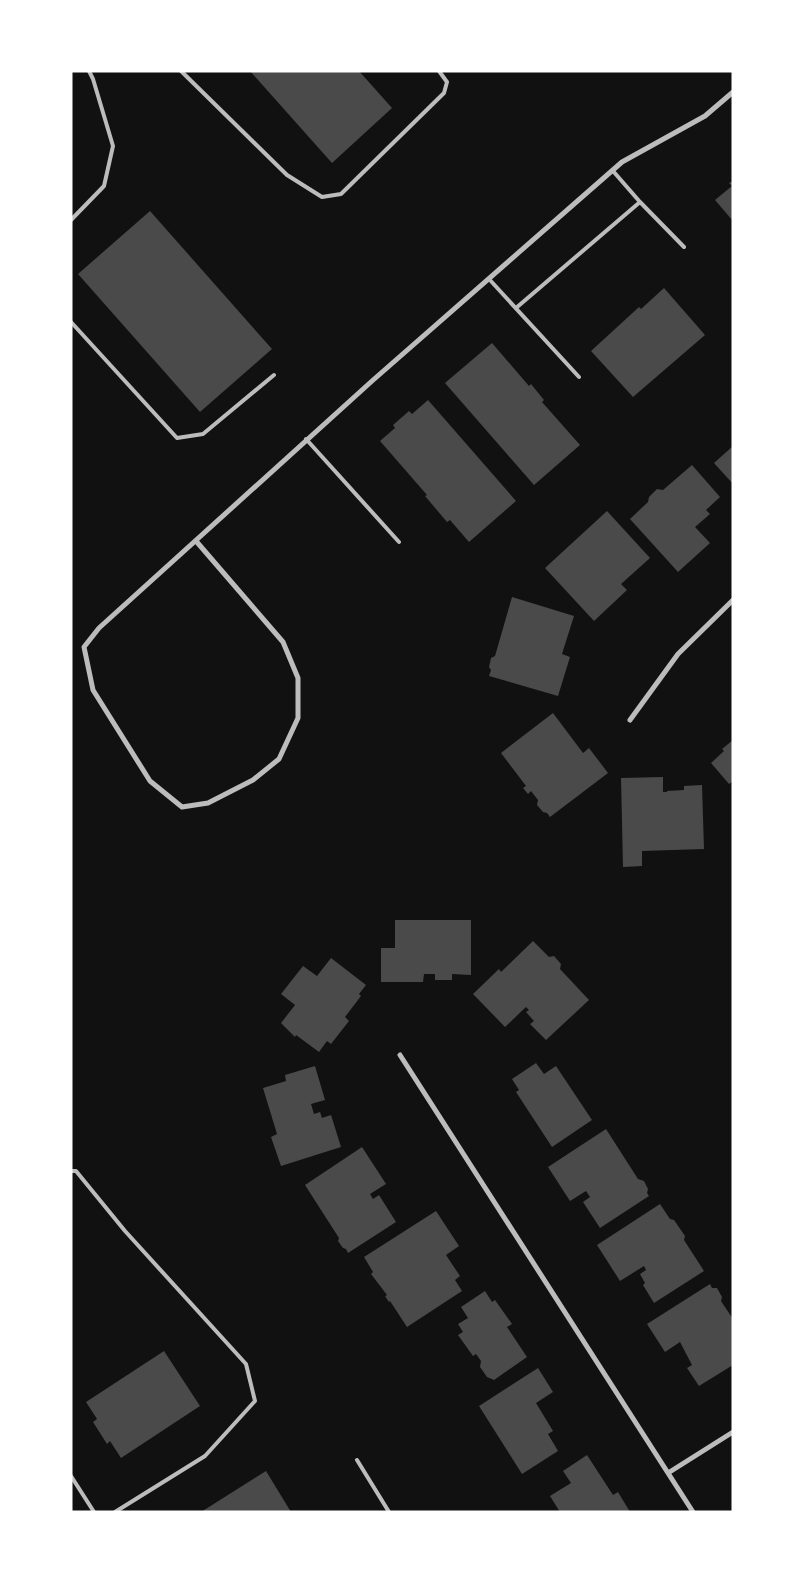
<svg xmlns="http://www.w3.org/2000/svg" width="804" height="1583" font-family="Lato,sans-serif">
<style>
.building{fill:#4a4a4a}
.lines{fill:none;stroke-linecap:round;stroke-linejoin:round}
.service{stroke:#bcbcbc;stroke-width:4}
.minor{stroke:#bcbcbc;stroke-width:5}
</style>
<rect width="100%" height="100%" fill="#111"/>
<path class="building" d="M250 71H359L392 108 332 163Z
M733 181V221L715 200 732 186 729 183Z
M150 211 272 349 200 412 78 274Z
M664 288 705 335 633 397 591 351 639 307 641 309Z
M492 343 529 386 531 384 544 400 542 402 580 445 534 485 445 383Z
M428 400 516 501 469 542 450 520 447 522 425 496 427 495 380 441 395 428 393 425 409 411 412 414Z
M733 446V484L714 463Z
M692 465 720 497 706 510 710 514 695 527 710 543 678 572 630 519 648 502 649 497 657 489 663 490Z
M607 511 650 558 621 584 627 590 594 621 545 568Z
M512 597 574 616 562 654 570 657 558 696 489 676 491 670 489 667 491 658 495 656Z
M553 713 583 753 589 748 608 773 550 817 547 813 543 812 537 805 538 800 531 791 528 794 523 788 526 786 501 753Z
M733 740V781L729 784 711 763 724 751 722 749Z
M663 777V792H667V791L684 790V786L702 785 704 849 642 851V866L623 867 621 778Z
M395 920H471V975L452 974V980H435V974H424L423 982H381V948H395Z
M533 941 549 957 554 956 561 964 560 969 589 1000 546 1040 530 1024 534 1021 526 1012 529 1010 526 1007 505 1027 473 994 499 969 501 972Z
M331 958 366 985 359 994 361 996 345 1017 349 1021 331 1044 327 1041 319 1052 296 1035 295 1037 281 1023 295 1005 281 994 303 966 317 976Z
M536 1063 544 1074 556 1066 592 1120 552 1147 516 1092 519 1090 512 1079Z
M315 1066 325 1100 311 1104 314 1114 320 1112 322 1118 331 1115 341 1147 281 1166 271 1137 277 1134 263 1088 286 1081 285 1075Z
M606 1129 638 1179 644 1181 648 1189 647 1193 649 1196 600 1228 583 1202 590 1197 586 1191 570 1201 548 1167Z
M362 1147 386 1184 370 1194 373 1199 379 1195 396 1222 348 1253 346 1249 343 1248 338 1241 339 1238 305 1185Z
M660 1204 670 1219 674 1220 685 1236 684 1240 704 1271 654 1303 643 1285 645 1283 640 1274 646 1270 644 1266 620 1281 597 1245Z
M436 1211 459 1246 446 1255 460 1276 455 1280 462 1291 407 1327 390 1301 389 1302 385 1296 387 1295 371 1274 373 1272 364 1257Z
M710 1284 712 1288H717L722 1297 721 1301 733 1319V1365L699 1386 687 1368 692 1365 680 1342 665 1352 647 1324Z
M485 1291 492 1302 495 1300 512 1324 507 1327 527 1357 494 1380 487 1377 480 1367 481 1361 476 1354 473 1356 458 1335 463 1332 458 1324 468 1318 461 1307Z
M164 1351 200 1406 121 1458 110 1441 107 1444 93 1422 97 1419 86 1402Z
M538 1368 553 1392 536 1403 553 1431 548 1434 558 1451 522 1474 479 1406Z
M587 1455 613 1495 618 1492 630 1512H560L550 1496 571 1483 563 1471Z
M266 1471 291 1512H201Z"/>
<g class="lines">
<path class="service" d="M181 71 287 175 322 197 341 194 444 93 447 82 439 71
M613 171 640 202 684 247
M71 220 104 186 113 146 93 79 89 71
M489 279 579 377
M516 308 640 202
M71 322 177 438 203 434 274 375
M306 439 399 542
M71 1171H76L125 1231 246 1364 255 1401 205 1456 115 1512
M357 1460 389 1512
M71 1476 94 1512"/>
<path class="minor" d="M196 541 283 642 298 678V718L279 759 253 780 208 803 182 807 150 781 93 690 84 647 99 628 372 381 622 162 705 116 733 92
M630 720 678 654 733 600
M400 1055 693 1512
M668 1473 733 1432"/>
</g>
<rect width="804" height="1583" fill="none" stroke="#ffffff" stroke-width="145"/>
</svg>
